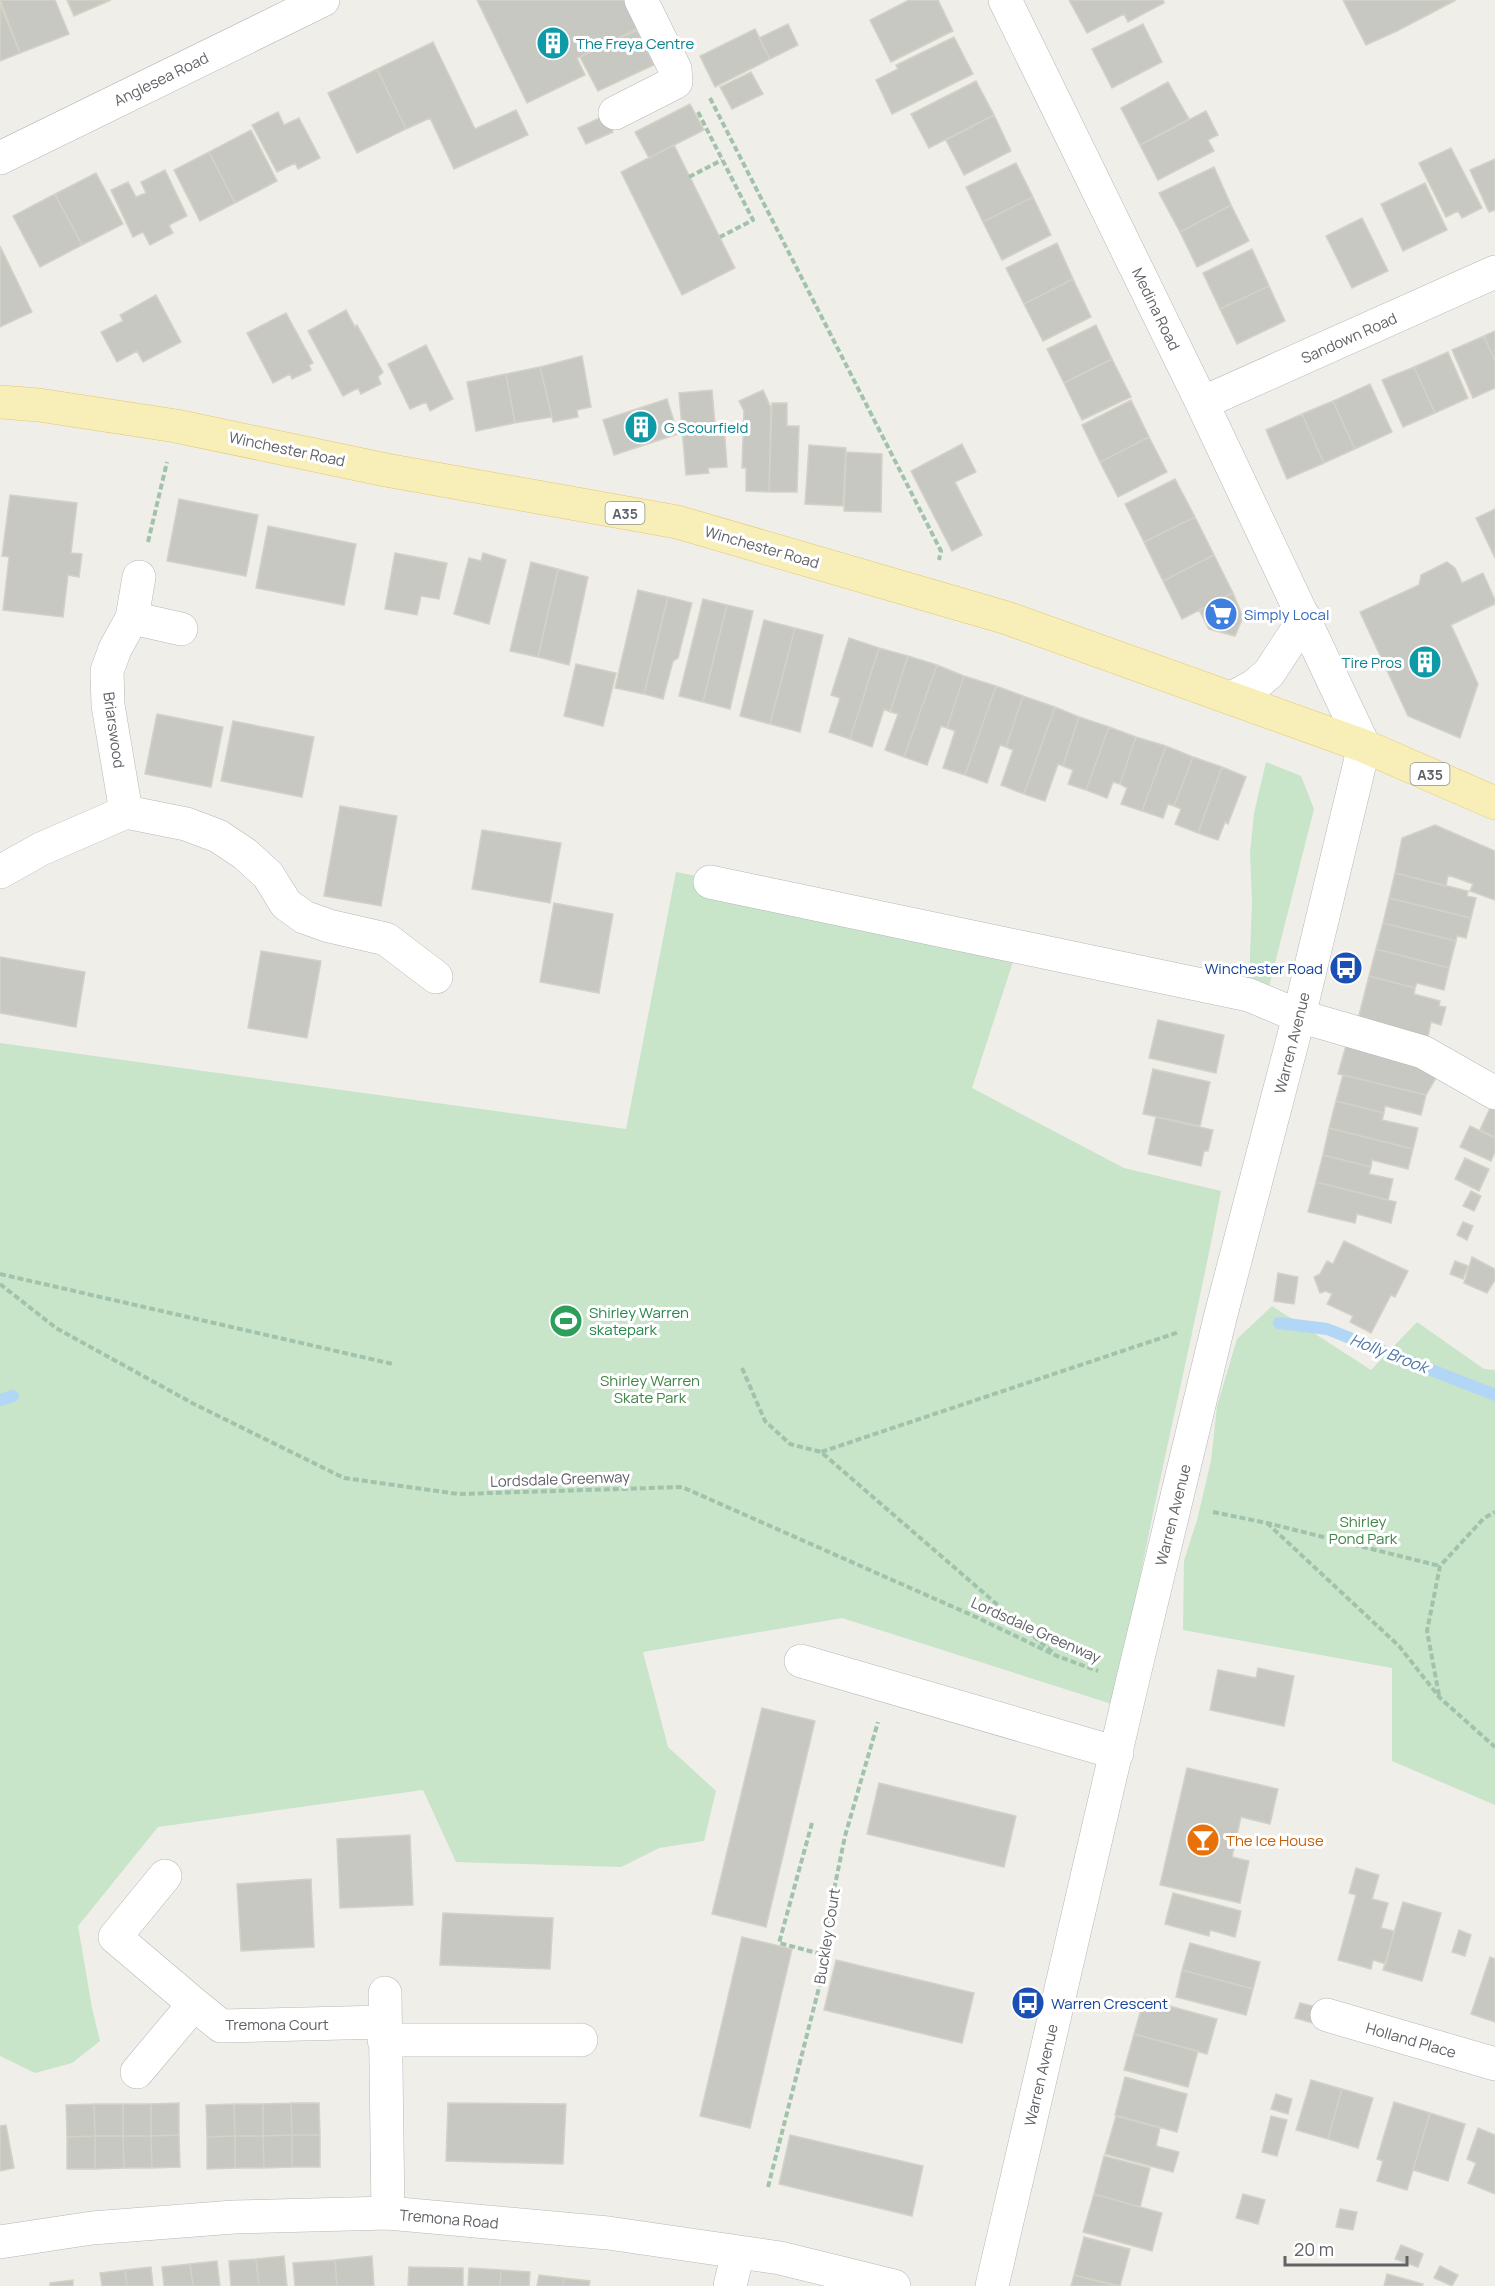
<svg xmlns="http://www.w3.org/2000/svg" width="1495" height="2286" font-family="Manrope,sans-serif">
<style>
.green{fill:#c8e4c9}
.lines{fill:none;stroke-linecap:round;stroke-linejoin:round}
.stream{stroke:#b2d6f6;stroke-width:12}
.building{fill:#c8c8c3;stroke:#d4d1c7;stroke-width:1.5}
.minor-casing{stroke:#b5b7bb;stroke-width:34}
.major-casing{stroke:#e3c76e;stroke-width:34}
.path{stroke:#a1c3ac;stroke-width:4;stroke-dasharray:6 3;stroke-linecap:butt}
.minor{stroke:#fff;stroke-width:33}
.major{stroke:#f7efb7;stroke-width:33}
.labels{text-anchor:middle;dominant-baseline:central;stroke-width:6;stroke-linejoin:round;paint-order:stroke}
.shield{fill:#fff;stroke:#909195;stroke-width:1.5}
.shield-label{font-size:14px;font-weight:bold;fill:#606267}
.culture-label{font-size:15px;fill:#0d838f;stroke:#fff;text-anchor:start}
.street-label{font-size:15px;fill:#606267;stroke:#fff}
.shop-label{font-size:15px;fill:#366cbe;stroke:#fff;text-anchor:start}
.transit-label{font-size:15px;fill:#164399;stroke:#fff;text-anchor:end}
.leisure-label{font-size:15px;fill:#27864d;stroke:#fff;text-anchor:start}
.park-label{font-size:15px;fill:#418447;stroke:#fff}
.food-label{font-size:15px;fill:#c56008;stroke:#fff;text-anchor:start}
.water-label{font-size:16px;font-style:italic;fill:#4f77a7;stroke:#fff}
</style>
<rect width="100%" height="100%" fill="#f0eee8"/>
<path class="green" d="M1266 762 1301 776 1314 809 1269 987 1249 982 1252 901 1250 853 1254 813Z
M676 872 1021 937 972 1088 1124 1168 1221 1191C1189 1363 1143 1533 1118 1706L842 1618 643 1652 668 1747 716 1791 704 1841 659 1848 621 1867 456 1862 423 1790 158 1827 78 1926 92 2008 100 2041 72 2063 35 2073 0 2056V1043L626 1129Z
M1272 1306 1371 1370 1417 1322 1484 1369 1495 1370V1805L1392 1761V1668L1183 1630 1184 1561 1197 1520 1211 1461 1217 1406 1237 1339Z"/>
<g class="lines">
<path class="stream" d="M1279 1323 1327 1329 1495 1395
M0 1400 13 1396"/>
</g>
<path class="building" d="M0 0H55L69 34 20 53Z
M67 0H111L74 16Z
M477 0H628L641 27 577 58 585 75 527 103Z
M909 0H938L953 31 891 62 870 20Z
M1069 0H1163L1164 3 1128 22 1124 14 1087 33Z
M1343 0H1456L1397 31 1366 45Z
M0 4 20 53 0 61Z
M788 24 798 45 770 59 759 38Z
M1143 24 1162 62 1112 88 1092 49Z
M755 29 770 59 715 87 700 56Z
M637 30 654 65 598 91 580 57Z
M954 37 973 74 892 114 876 80 898 69 896 65Z
M433 42 475 129 516 110 528 135 454 169 430 118 406 129 377 69Z
M377 69 406 129 357 153 328 93Z
M751 72 763 94 732 109 720 87Z
M976 81 994 115 929 148 911 114Z
M1168 82 1189 119 1140 145 1121 108Z
M690 104 704 130 649 158 635 132Z
M1206 111 1218 135 1208 140 1214 151 1158 180 1140 145Z
M278 112 284 125 299 118 320 158 298 169 295 163 277 172 252 125Z
M606 115 613 132 586 144 578 128Z
M994 115 1011 151 964 175 946 140Z
M251 130 277 181 235 203 209 152Z
M674 145 735 268 682 295 621 172Z
M1451 148 1482 208 1462 218 1458 211 1446 217 1419 163Z
M209 152 235 203 200 221 174 170Z
M1495 159V210L1489 212 1470 170Z
M1016 163 1033 197 983 222 966 187Z
M1214 167 1231 205 1180 232 1159 193Z
M165 170 187 216 169 225 173 233 150 245 143 232 133 237 111 190 128 182 136 197 146 193 141 182Z
M96 173 123 224 82 245 55 194Z
M1425 183 1447 230 1403 251 1381 204Z
M55 194 82 245 40 267 13 216Z
M1033 197 1051 235 1002 260 983 222Z
M1231 205 1249 241 1197 267 1180 232Z
M1362 218 1388 271 1352 288 1326 236Z
M1057 243 1073 279 1024 304 1006 268Z
M0 246 32 312 0 327Z
M1252 249 1269 286 1220 309 1203 273Z
M1073 279 1091 317 1043 341 1024 304Z
M1269 286 1285 321 1237 344 1220 309Z
M156 295 181 342 143 362 137 351 117 362 101 332 123 321 120 315Z
M346 310 355 327 357 325 383 372 378 377 381 384 361 394 358 388 343 396 308 331Z
M286 313 313 363 309 365 311 370 292 379 290 374 273 383 247 333Z
M1096 325 1112 359 1064 383 1047 349Z
M1495 331V361L1484 336Z
M1484 336 1495 361V388L1473 398 1452 350Z
M426 345 453 399 430 411 426 402 410 409 388 364Z
M1448 352 1468 398 1435 413 1414 367Z
M582 356 591 407 577 410 578 417 553 422 540 367Z
M1112 359 1131 397 1082 420 1064 383Z
M540 367 552 417 515 423 506 374Z
M1414 367 1435 413 1403 427 1382 380Z
M506 374 515 423 476 431 467 382Z
M1370 384 1392 432 1355 449 1333 401Z
M712 390 715 424H724L727 467 708 468 709 473 686 475 679 393Z
M763 390 771 408 769 492 746 491V468H742L744 411 739 401Z
M667 399 678 434 614 455 603 420Z
M1131 400 1149 437 1100 462 1082 425Z
M1333 401 1355 449 1324 463 1302 414Z
M772 403H787V426H799L797 492H769Z
M1302 414 1324 463 1287 479 1266 430Z
M1149 437 1167 472 1118 497 1100 462Z
M962 444 976 472 955 482 982 535 952 551 911 471Z
M809 445 846 448 843 506 805 504Z
M846 452 882 454 881 512 844 511Z
M1175 479 1195 517 1144 542 1125 504Z
M10 495 77 503 71 553 82 554 79 577 68 575 63 617 3 610 9 557 2 556Z
M179 499 258 515 246 576 167 561Z
M1495 509V558L1476 518Z
M1195 517 1214 555 1163 581 1144 542Z
M268 526 356 544 344 605 256 588Z
M395 553 447 563 439 599 421 596 417 615 385 609Z
M483 553 506 560 489 624 454 614 469 558 481 561Z
M1214 555 1233 593 1182 619 1163 581Z
M531 562 558 569 538 657 510 651Z
M1447 562 1455 568 1462 583 1483 573 1495 600V604L1451 625 1478 684 1460 738 1408 716 1360 612 1419 585 1421 575Z
M558 569 588 577 569 665 538 657Z
M638 590 668 597 644 694 615 688Z
M1233 593 1243 617 1235 636 1209 629 1199 610Z
M668 597 692 603 678 658 673 661 663 699 644 694Z
M703 599 727 605 703 702 679 696Z
M727 605 753 611 730 709 703 702Z
M764 620 795 628 770 724 740 716Z
M795 628 823 635 800 732 770 724Z
M849 638 879 648 850 739 829 732 840 698 831 695Z
M879 648 908 656 890 712 884 709 872 747 850 739Z
M908 656 937 665 904 757 885 750 898 714 890 712Z
M576 664 616 673 603 726 564 716Z
M937 665 964 676 947 728 941 726 927 765 904 757Z
M964 676 996 686 965 775 943 768 955 731 947 728Z
M996 686 1023 696 1006 747 1000 745 987 783 965 775Z
M1023 696 1055 707 1024 794 1001 785 1013 750 1006 747Z
M1055 707 1079 717 1063 766 1058 764 1045 801 1024 794Z
M157 714 223 727 211 787 145 774Z
M1079 717 1109 727 1086 790 1068 784 1073 770 1063 766Z
M233 721 314 737 302 797 221 781Z
M1109 727 1136 737 1120 784 1113 782 1107 798 1086 790Z
M1136 737 1166 746 1142 811 1121 804 1127 788 1120 784Z
M1166 746 1193 757 1174 806 1168 804 1163 818 1142 811Z
M1193 757 1222 767 1198 833 1175 824 1181 809 1174 806Z
M1222 767 1246 777 1228 824 1225 822 1218 840 1198 833Z
M340 806 397 816 381 906 324 896Z
M1435 825 1495 851V900L1470 891 1473 884 1448 875 1446 886 1395 873 1402 838Z
M482 830 561 843 550 903 472 889Z
M1395 873 1468 891 1467 896 1476 898 1471 918 1389 898Z
M1389 898 1471 918 1466 938 1457 936 1456 941 1383 923Z
M554 903 613 914 599 993 540 982Z
M1383 923 1456 941 1449 968 1376 949Z
M1376 949 1449 968 1444 990 1417 983 1415 988 1369 976Z
M261 951 321 961 307 1038 248 1028Z
M0 957 85 972 76 1027 0 1013Z
M1369 976 1415 988 1414 994 1440 1001 1439 1006 1446 1007 1441 1025 1431 1022 1427 1041 1357 1023Z
M1158 1020 1224 1035 1216 1073 1149 1058Z
M1347 1042 1439 1073 1426 1095 1343 1075 1338 1074Z
M1153 1069 1210 1082 1200 1126 1143 1114Z
M1343 1075 1426 1095 1421 1115 1385 1106 1384 1113 1336 1101Z
M1336 1101 1384 1113 1382 1120 1418 1128 1413 1149 1329 1128Z
M1491 1106 1495 1108V1137L1480 1130Z
M1156 1117 1213 1130 1208 1151H1204L1201 1166 1148 1154Z
M1470 1126 1495 1138V1152L1491 1161 1460 1147Z
M1329 1128 1413 1149 1408 1169 1372 1160 1371 1167 1323 1155Z
M1323 1155 1371 1167 1369 1174 1393 1179 1388 1200 1316 1182Z
M1465 1158 1489 1169 1479 1191 1455 1179Z
M1316 1182 1396 1202 1391 1223 1357 1214 1355 1223 1308 1212Z
M1471 1191 1481 1196 1474 1211 1463 1206Z
M1463 1222 1473 1226 1467 1240 1457 1235Z
M1344 1241 1408 1271 1395 1297 1391 1295 1371 1333 1350 1322 1353 1316 1327 1304 1332 1294 1326 1291 1320 1293 1314 1277 1320 1274 1327 1261 1333 1264Z
M1472 1257 1495 1269V1280L1487 1293 1464 1283Z
M1455 1261 1468 1266 1463 1279 1450 1274Z
M1278 1273 1298 1277 1294 1304 1274 1301Z
M1258 1668 1294 1676 1284 1726 1210 1710 1218 1670 1256 1678Z
M762 1708 815 1721 766 1927 712 1914Z
M1187 1768 1278 1789 1270 1824 1241 1817 1232 1857 1249 1861 1240 1903 1160 1885Z
M879 1783 1016 1816 1004 1867 867 1834Z
M410 1835 413 1905 340 1908 337 1839Z
M1356 1868 1379 1875 1372 1899 1388 1903 1381 1928 1394 1931 1386 1964 1373 1960 1371 1969 1338 1960 1356 1895 1349 1893Z
M311 1879 314 1947 241 1951 237 1884Z
M1173 1893 1241 1911 1235 1937 1210 1930 1209 1936 1165 1924Z
M1403 1902 1441 1913 1422 1981 1383 1970Z
M443 1913 553 1918 550 1969 440 1965Z
M1459 1930 1471 1935 1465 1956 1452 1952Z
M742 1937 792 1949 750 2128 700 2116Z
M1190 1943 1260 1962 1253 1989 1182 1970Z
M1490 1957 1495 1959V2022L1471 2014Z
M836 1960 974 1993 962 2043 824 2010Z
M1182 1970 1253 1989 1246 2015 1176 1997Z
M1144 1999 1217 2019 1207 2054 1134 2034Z
M1300 2003 1317 2007 1313 2023 1295 2018Z
M1134 2034 1198 2051 1188 2087 1124 2070Z
M1125 2077 1187 2094 1177 2132 1115 2115Z
M1311 2080 1342 2089 1328 2139 1296 2130Z
M1342 2089 1373 2098 1358 2148 1328 2139Z
M1276 2094 1292 2099 1288 2114 1271 2109Z
M1394 2102 1430 2113 1407 2190 1377 2181 1383 2161 1377 2159Z
M179 2103V2135L151 2136V2104Z
M291 2103H319L320 2135H292Z
M291 2103 292 2135 263 2136V2104Z
M448 2103 566 2104 563 2164 446 2161Z
M94 2104H123V2136H95Z
M94 2104 95 2136 67 2137 66 2105Z
M123 2104H151V2136H123Z
M234 2104H263V2136H235Z
M234 2104 235 2136 207 2137 206 2105Z
M1430 2113 1465 2124 1448 2181 1413 2170Z
M1116 2116 1160 2128 1156 2146 1179 2152 1173 2172 1105 2154Z
M1271 2116 1287 2120 1277 2156 1262 2152Z
M6 2125 14 2168 0 2171V2126Z
M1478 2128 1495 2135V2194L1468 2183 1476 2163 1467 2159Z
M179 2135 180 2167 152 2168 151 2136Z
M292 2135H320V2167H292Z
M292 2135V2167L264 2168 263 2136Z
M790 2135 923 2166 912 2216 779 2184Z
M95 2136H123L124 2168 95 2169Z
M95 2136V2169H67V2137Z
M123 2136H151L152 2168H124Z
M235 2136H263L264 2168H235Z
M235 2136V2168L207 2169V2137Z
M1104 2156 1150 2168 1140 2207 1094 2194Z
M1094 2194 1162 2213 1152 2251 1083 2232Z
M1243 2194 1265 2200 1258 2224 1236 2218Z
M1340 2209 1357 2212 1353 2230 1336 2227Z
M1084 2237 1130 2249 1120 2286 1074 2275Z
M1401 2245 1423 2254 1418 2267 1395 2259Z
M284 2256 287 2286H259L256 2259Z
M372 2256 374 2286H337L335 2260Z
M256 2259 259 2286H231L229 2261Z
M335 2260 337 2286H295L293 2263Z
M217 2261 220 2286H193L190 2264Z
M190 2264 193 2286H164L162 2267Z
M1440 2266 1458 2275 1452 2286 1434 2278Z
M151 2267 153 2286H127L125 2270Z
M409 2267 463 2268V2286H408Z
M469 2268 501 2270 500 2286H468Z
M125 2270 127 2286H102L100 2273Z
M501 2270 530 2272 529 2286H500Z
M1387 2274 1423 2284 1422 2286H1384Z
M539 2275 564 2278 563 2286H537Z
M1074 2275 1115 2286H1071Z
M564 2278 590 2281 589 2286H563Z
M73 2280V2286H50V2283Z"/>
<g class="lines">
<defs>
<path id="minor" d="M615 113 676 82 675 69 641 0
M0 158 323 0
M1202 403 1495 272
M132 618 181 629
M1232 698 1254 686 1269 673 1305 618
M126 812 108 705 107 671 115 649 132 618 139 577
M0 872 41 849 126 812 186 824 218 836 245 854 268 875 286 904 304 917 329 926 386 939 436 977
M710 882 1249 995 1299 1016 1423 1052 1495 1093
M801 1661 1117 1753
M165 1876 115 1937 194 2004
M385 1993 388 2213
M1327 2015 1495 2064
M384 2040H581
M137 2072 194 2004 221 2026 384 2022
M0 2242 92 2228 234 2217 388 2213 608 2233 780 2258 894 2286
M730 2286 738 2252
M992 2286 1132 1683 1220 1318 1299 1016 1364 746 1202 403 1005 0"/>
<path id="major" d="M0 402 39 405 176 426 386 470 677 522 1007 618 1364 746 1495 803"/>
</defs>
<use href="#minor" class="minor-casing"/>
<use href="#major" class="major-casing"/>
<path class="path" d="M710 98 941 551 939 560
M698 112 753 220 720 237
M689 177 722 160
M148 542 167 462
M0 1274 393 1364
M0 1284 56 1328 194 1404 344 1478 458 1494 682 1487 976 1617 1057 1656 1098 1671
M742 1368 765 1421 790 1444 821 1452
M1213 1512 1267 1523 1440 1566
M1267 1523 1399 1646 1440 1698 1495 1747
M1052 1652 821 1452 1179 1332
M1439 1695 1427 1631 1440 1566 1484 1518 1495 1512
M812 1823 779 1943 825 1955
M768 2187 823 1972 827 1924 845 1836 878 1722"/>
<use href="#minor" class="minor"/>
<use href="#major" class="major"/>
</g>
<defs>
<symbol id="building-disc" viewBox="-11 -11 22 22"><circle r="9.5" fill="#0f9aa8" stroke="#fff"/><path d="M-4-6H4V6H1V3H-1V6H-4ZM-2.5-4.3h1.7v1.8h-1.7ZM.8-4.3h1.7v1.8H.8ZM-2.5-1h1.7V.8h-1.7ZM.8-1h1.7V.8H.8Z" fill="#fff"/></symbol>
<symbol id="supermarket-disc" viewBox="-11 -11 22 22"><circle r="9.5" fill="#3f7fe0" stroke="#fff"/><path d="M-6-5.5h2.5l.6 2H6L4.5 2H-2.5L-4.4-4H-6ZM-1.5 3.2a1.3 1.3 0 1 0 .1 0ZM3 3.2a1.3 1.3 0 1 0 .1 0Z" fill="#fff"/></symbol>
<symbol id="bus-disc" viewBox="-11 -11 22 22"><circle r="9.5" fill="#1a4fb4" stroke="#fff"/><path d="M-5-6H5V4H4V6H2V4H-2V6H-4V4H-5ZM-3.5-4V0h7V-4ZM-3.5 1.2v1.5H-2V1.2ZM2 1.2v1.5H3.5V1.2Z" fill="#fff"/></symbol>
<symbol id="stadium-disc" viewBox="-11 -11 22 22"><circle r="9.5" fill="#2e9e5b" stroke="#fff"/><path d="M0-5a6.5 5 0 1 0 0 10a6.5 5 0 1 0 0-10ZM-3.5-1.8h7v3.6h-7Z" fill="#fff"/></symbol>
<symbol id="bar-disc" viewBox="-11 -11 22 22"><circle r="9.5" fill="#e8710a" stroke="#fff"/><path d="M-6-5H6L.8 .8V4.5H3.5V6h-7V4.5H-.8V.8Z" fill="#fff"/></symbol>
</defs>
<g fill-rule="evenodd">
<use href="#building-disc" x="534" y="24" width="38" height="38"/>
<use href="#building-disc" x="622" y="408" width="38" height="38"/>
<use href="#supermarket-disc" x="1202" y="595" width="38" height="38"/>
<use href="#building-disc" x="1406" y="643" width="38" height="38"/>
<use href="#bus-disc" x="1327" y="949" width="38" height="38"/>
<use href="#stadium-disc" x="547" y="1302" width="38" height="38"/>
<use href="#bar-disc" x="1184" y="1821" width="38" height="38"/>
<use href="#bus-disc" x="1009" y="1984" width="38" height="38"/>
</g>
<g class="labels">
<g class="shield">
<rect x="605.5" y="502" width="39" height="22" rx="4.5"/>
<rect x="1410.5" y="763" width="39" height="22" rx="4.5"/>
</g>
<g class="shield-label">
<text x="625" y="513">A35</text>
<text x="1430" y="774">A35</text>
</g>
<g class="culture-label">
<text x="576" y="43">The Freya Centre</text>
<text x="664" y="427">G Scourfield</text>
<text x="1402" y="662" text-anchor="end">Tire Pros</text>
</g>
<g class="street-label">
<text transform="translate(161 79) rotate(-26)">Anglesea Road</text>
<text transform="translate(1156 309) rotate(64)">Medina Road</text>
<text transform="translate(1349 338) rotate(-24)">Sandown Road</text>
<text transform="translate(287 449) rotate(12)">Winchester Road</text>
<text transform="translate(762 547) rotate(16)">Winchester Road</text>
<text transform="translate(114 730) rotate(82)">Briarswood</text>
<text transform="translate(1292 1043) rotate(-76)">Warren Avenue</text>
<text transform="translate(560 1479) rotate(-2)">Lordsdale Greenway</text>
<text transform="translate(1173 1515) rotate(-76)">Warren Avenue</text>
<text transform="translate(1036 1630) rotate(24)">Lordsdale Greenway</text>
<text transform="translate(827 1936) rotate(-81)">Buckley Court</text>
<text x="277" y="2024">Tremona Court</text>
<text transform="translate(1411 2040) rotate(16)">Holland Place</text>
<text transform="translate(1041 2075) rotate(-77)">Warren Avenue</text>
<text transform="translate(449 2219) rotate(5)">Tremona Road</text>
</g>
<g class="shop-label">
<text x="1244" y="614">Simply Local</text>
</g>
<g class="transit-label">
<text x="1323" y="968">Winchester Road</text>
<text x="1051" y="2003" text-anchor="start">Warren Crescent</text>
</g>
<g class="leisure-label">
<text x="589" y="1312">Shirley Warren<tspan x="589" dy="17">skatepark</tspan></text>
</g>
<g class="park-label">
<text x="650" y="1380">Shirley Warren<tspan x="650" dy="17">Skate Park</tspan></text>
<text x="1363" y="1521">Shirley<tspan x="1363" dy="17">Pond Park</tspan></text>
</g>
<g class="food-label">
<text x="1226" y="1840">The Ice House</text>
</g>
<g class="water-label">
<text transform="translate(1389 1353) rotate(21)">Holly Brook</text>
</g>
</g>
<path d="M1285 2256v9h122v-9" fill="none" stroke="#606267" stroke-width="3"/>
<text x="1294" y="2256" font-size="18" fill="#606267" stroke="#ffffff" stroke-width="4.5" paint-order="stroke">20 m</text>
</svg>
